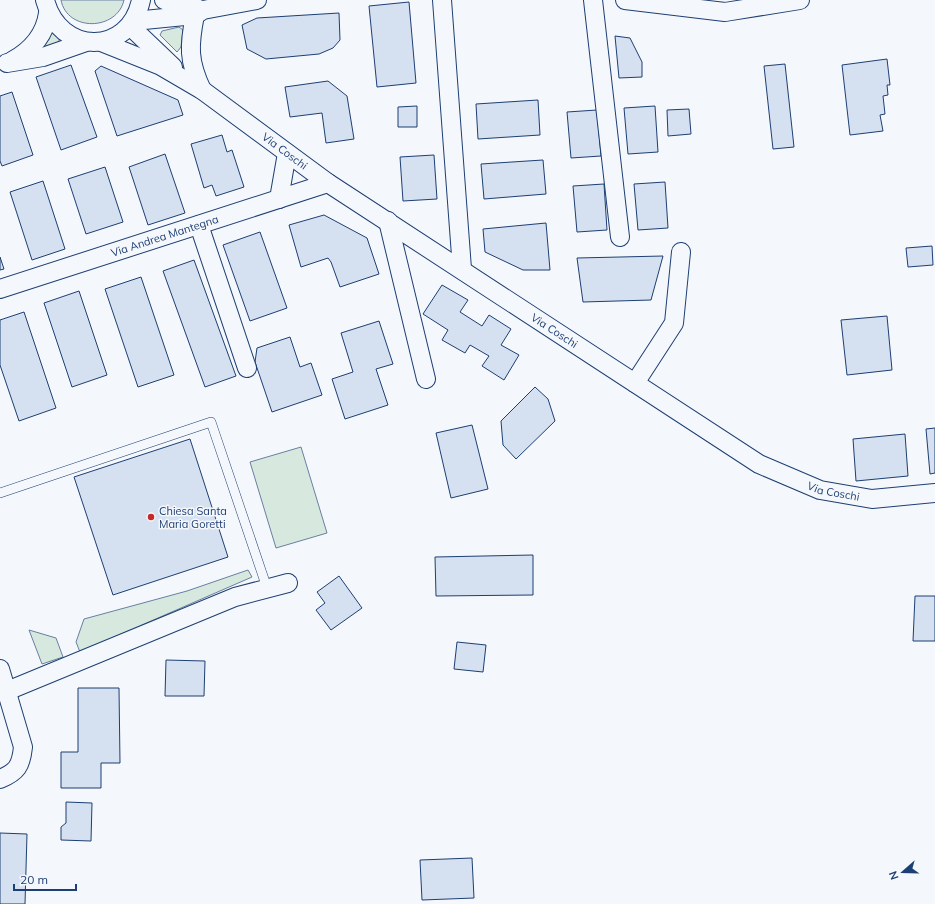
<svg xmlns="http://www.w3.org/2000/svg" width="935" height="904" font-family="Mulish,sans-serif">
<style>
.green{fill:#d7e8df;stroke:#687fa3}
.building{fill:#d5e0f0;stroke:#1d3f73}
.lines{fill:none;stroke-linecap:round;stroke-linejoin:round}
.service-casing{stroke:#1d3f73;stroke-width:10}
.minor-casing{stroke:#1d3f73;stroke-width:20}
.service{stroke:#f4f7fb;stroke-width:9}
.minor{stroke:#f4f7fb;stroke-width:18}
.poi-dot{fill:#c62828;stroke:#f4f7fb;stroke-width:1.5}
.labels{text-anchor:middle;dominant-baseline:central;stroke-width:3;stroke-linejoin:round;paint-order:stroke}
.street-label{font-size:11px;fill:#1d3f73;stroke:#f4f7fb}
.poi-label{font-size:11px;fill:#1d3f73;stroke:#f4f7fb;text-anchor:start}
</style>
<rect width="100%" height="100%" fill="#f4f7fb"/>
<path class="green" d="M61 0H124C117 31 67 32 61 0Z
M179 27 183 30 181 47 177 52 160 35 162 31Z
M49 29 59 39V43L33 53Z
M301 447 327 533 276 548 250 462Z
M248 570 252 577 80 652 76 642 84 619 187 591Z
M29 630 56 638 63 657 42 664Z"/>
<path class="building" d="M409 2 416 83 377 87 369 6Z
M339 13 340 40 333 48 319 54 266 59 247 49 242 25 257 18Z
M615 36 630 38 642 62V77L619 78Z
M887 59 890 85H887L888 95 883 96 885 114 880 115 883 131 850 135 842 65Z
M785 64 794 147 773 149 764 66Z
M71 65 97 137 61 150 36 77Z
M101 66 178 100 183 115 117 136 95 71Z
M328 81 347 96 354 139 326 143 322 113 290 117 285 87Z
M12 92 33 155 2 166 0 161V96Z
M538 100 540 135 478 139 476 104Z
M417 106V127H398V107Z
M655 106 658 152 628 154 624 108Z
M689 109 691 134 668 136 667 110Z
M597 110 601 156 571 158 567 112Z
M222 135 227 152 232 150 244 187 216 196 212 185 204 188 191 144Z
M165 154 185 213 148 225 129 167Z
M434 155 437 199 403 201 400 157Z
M543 160 546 194 484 199 481 164Z
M105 167 123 222 86 234 68 179Z
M43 181 65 249 32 260 10 192Z
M665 182 668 228 638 230 634 184Z
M604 184 607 230 577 232 573 186Z
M324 215 367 238 379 274 340 287 331 262 328 258 301 267 289 225Z
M546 223 550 270H523L485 252 483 229Z
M260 232 287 308 250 321 223 245Z
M932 246 933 265 908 267 906 248Z
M663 256 651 300 583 302 577 258Z
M0 257 4 269 0 270Z
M194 260 236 376 205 387 163 271Z
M141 277 174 375 138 387 105 289Z
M442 285 468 300 460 312 482 326 489 315 511 329 501 345 519 355 504 380 482 366 489 356 470 345 465 353 442 340 448 330 423 314Z
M79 291 107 375 72 387 44 303Z
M24 312 56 408 19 421 0 365V320Z
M887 316 892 370 847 375 841 320Z
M379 321 393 364 376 369 388 405 345 419 332 379 353 372 341 333Z
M290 337 300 367 311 363 322 395 272 412 255 362 257 348Z
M535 387 548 399 555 421 516 459 503 445 501 421Z
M472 425 488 489 451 498 436 433Z
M935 428V473L930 474 926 429Z
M905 434 908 476 856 481 853 439Z
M190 439 228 557 113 595 74 477Z
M533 555V595L436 596 435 557Z
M339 576 362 608 331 630 316 610 325 603 317 592Z
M915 596H935V641H913Z
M457 642 486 645 483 672 454 669Z
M166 660 205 661 204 696H165Z
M78 688H119L120 763H101V788H61V752H78Z
M66 802 92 803 91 841 61 840V827L66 823Z
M0 833 27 834 25 904H0Z
M472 858 474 898 422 900 420 860Z"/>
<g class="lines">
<defs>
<path id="service" d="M0 493 211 422 267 588"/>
<g id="minor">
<path d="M45 0C59 55 129 57 141 0"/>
<path d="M164 0 199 9"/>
<path d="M442 0 462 269"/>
<path d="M593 0 620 237"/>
<path d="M625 0 725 12 800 0"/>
<path d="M195 15C189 45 188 61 202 90"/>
<path d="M134 21 195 15 203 10 257 0"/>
<path d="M130 26 173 67"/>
<path id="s1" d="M101 42 161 66 202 90 328 183 759 464 820 490 872 499 935 493"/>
<path d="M12 61C32 50 45 35 48 13"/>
<path d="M7 63 43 57 86 42"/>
<path d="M279 199 287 153"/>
<path d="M388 221 426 379"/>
<path d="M199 225 247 368"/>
<path id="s2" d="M0 289 328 183"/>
<path d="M635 383 674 323 681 252"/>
<path d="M0 669 23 747C21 766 17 772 0 779"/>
<path d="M7 691 235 597 288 583"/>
</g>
</defs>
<use href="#service" class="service-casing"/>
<use href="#minor" class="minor-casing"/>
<use href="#service" class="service"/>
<use href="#minor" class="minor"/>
</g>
<circle class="poi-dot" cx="151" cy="517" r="4"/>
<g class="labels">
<g class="street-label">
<text stroke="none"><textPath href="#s1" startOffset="215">Via Coschi</textPath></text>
<text stroke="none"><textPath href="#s2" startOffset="173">Via Andrea Mantegna</textPath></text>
<text stroke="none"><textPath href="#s1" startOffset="539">Via Coschi</textPath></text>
<text stroke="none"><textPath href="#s1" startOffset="863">Via Coschi</textPath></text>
</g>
<g class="poi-label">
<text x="159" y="511">Chiesa Santa<tspan x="159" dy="13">Maria Goretti</tspan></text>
</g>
</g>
<g transform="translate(903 872) rotate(250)" stroke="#f4f7fb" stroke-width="3" paint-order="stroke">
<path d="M0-3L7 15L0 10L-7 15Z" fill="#1d3f73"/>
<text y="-6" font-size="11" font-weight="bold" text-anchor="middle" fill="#1d3f73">N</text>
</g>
<path d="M14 884v6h62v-6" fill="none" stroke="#1d3f73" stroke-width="2"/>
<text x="20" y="884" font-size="12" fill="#1d3f73" stroke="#f4f7fb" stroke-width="3" paint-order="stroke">20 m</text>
</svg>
